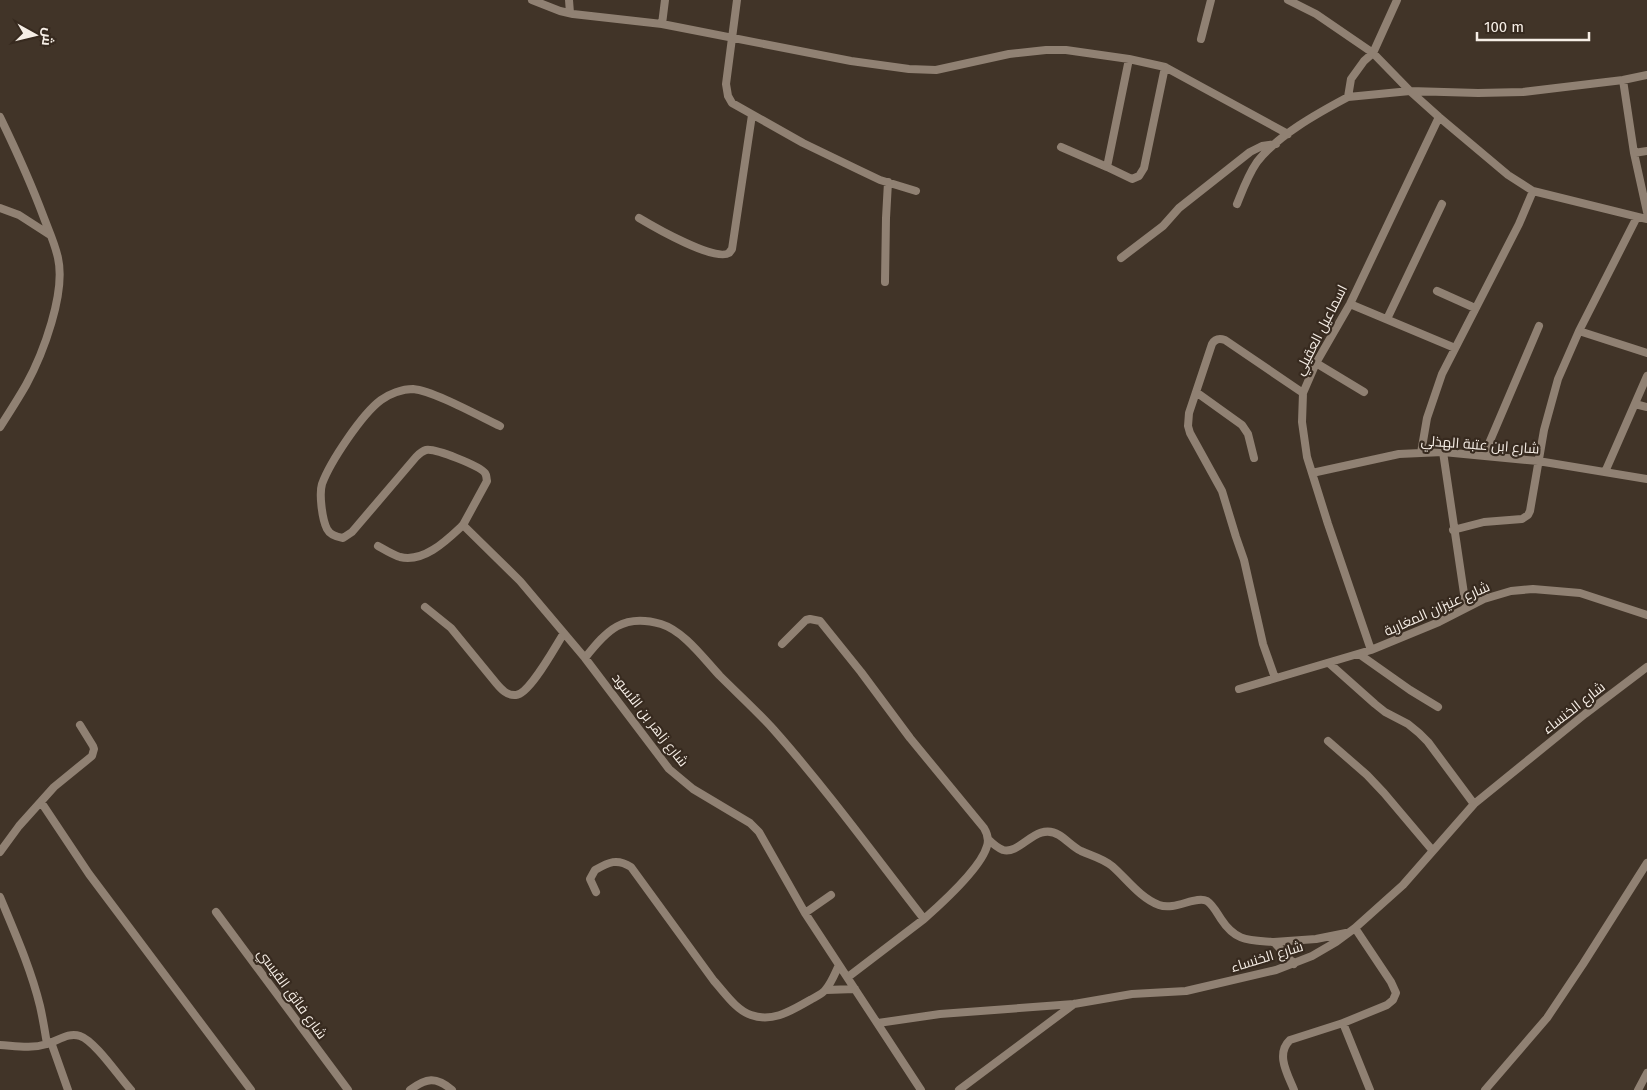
<svg xmlns="http://www.w3.org/2000/svg" width="1647" height="1090" font-family="'Fira Sans',Cairo,sans-serif">
<style>
.lines{fill:none;stroke-linecap:round;stroke-linejoin:round}
.minor{stroke:#908173;stroke-width:8}
.labels{text-anchor:middle;dominant-baseline:central;stroke-width:4.5;stroke-linejoin:round;paint-order:stroke}
.street-label{font-size:14px;fill:#f6eee6;stroke:#372a1f}
</style>
<rect width="100%" height="100%" fill="#413428"/>
<g class="lines">
<path class="minor" d="M532 0 560 11 573 14 662 24 851 61 909 69 936 70 1009 54 1046 50H1066L1129 59 1165 67 1288 134
M569 0 570 13
M737 0 726 84 728 96 732 103 803 143 859 170 880 180 916 191
M1288 0 1316 14 1373 53 1410 91 1439 117 1508 175 1533 191 1647 219
M1397 0 1373 53 1364 61 1351 79 1348 97 1410 91 1478 93 1523 92 1623 80 1647 75
M662 24 665 0
M1201 39 1211 0
M1129 59 1107 167 1132 179 1139 176 1144 168 1165 67
M1623 80 1634 153 1647 212
M0 117C16 150 31 183 44 218 49 231 55 244 58 258 66 293 43 354 26 385 18 399 9 413 0 427
M1061 147 1107 167
M1634 153 1647 151
M1237 204C1243 189 1248 175 1257 162 1278 135 1318 113 1348 97
M0 208 19 215 50 235
M639 218C654 227 715 262 729 253L732 249 752 115
M1121 258 1163 226 1179 208 1250 152 1262 146 1276 144
M885 282 886 218 888 182
M1437 291 1475 308
M1350 304 1455 348
M1387 319 1442 204
M1579 331 1647 353
M1316 363 1364 392
M1196 392 1242 425 1248 434 1254 458
M1635 404 1647 407
M500 426C479 416 434 391 413 389 402 389 389 394 381 400 362 414 330 462 322 484 319 494 322 519 327 529 330 535 337 537 343 538L352 532 416 457C419 454 422 451 426 450 435 448 480 466 485 473 487 476 486 477 487 481L463 525 520 581 585 658
M1443 452 1466 607
M1421 453 1427 418 1442 374 1519 224 1533 191
M1484 455 1539 326
M1605 472 1647 376
M1312 473 1399 454 1443 452 1538 461 1647 479
M1453 530 1484 522 1522 519 1528 515 1530 511 1544 430 1558 379 1579 331 1637 217
M378 546C385 550 393 555 400 557 424 563 447 540 463 525
M425 607 451 628 496 683C501 689 507 696 516 695 530 694 556 645 564 633
M782 644 806 620 810 619 820 621 861 672 910 738 984 828C987 833 989 840 987 846 981 868 941 904 924 919
M1371 650 1328 524 1307 457 1302 422 1303 393 1316 363 1350 304 1439 117
M1359 654 1410 690 1438 707
M1330 664 1375 704 1385 712 1408 724 1419 733 1428 742 1474 804
M1275 678 1263 644 1244 560 1236 537 1222 491 1190 433 1188 426 1189 413 1212 344C1215 339 1219 338 1225 340L1303 393
M1239 689 1371 650 1439 622 1484 599 1511 591 1533 589 1580 593 1647 615
M1328 741 1367 775 1384 793 1433 851
M41 802 89 874 251 1090
M988 839C992 843 998 848 1003 850 1021 855 1036 821 1059 835 1067 840 1073 847 1081 851 1092 856 1102 858 1112 866 1126 878 1140 898 1159 905 1175 911 1196 895 1207 901 1213 905 1217 913 1221 919 1236 942 1249 940 1274 942L1294 964
M0 852 19 826 54 787 92 756 94 749 93 746 80 725
M596 892 590 879 595 870C609 862 617 858 631 867L714 981C725 993 736 1010 751 1015 773 1023 792 1010 810 1000 815 997 823 994 826 989 832 982 835 973 839 965
M0 897C15 933 31 969 40 1006 43 1019 45 1032 47 1044
M216 912 348 1090
M805 913 831 895
M1355 928 1391 982 1396 993 1393 1000 1387 1005 1343 1023 1370 1090
M1274 942 1316 939 1346 933
M848 977 924 919C875 856 827 790 774 730 757 711 738 694 720 676 704 659 684 631 661 624 623 613 607 630 585 658L669 769 693 789 750 823 759 832 805 913 921 1090
M826 990 855 989
M878 1023 940 1014 1074 1004 1132 994 1186 991 1276 970 1312 956 1336 942 1355 928 1403 885 1474 804 1585 714 1647 667
M51 1042 68 1090
M0 1045C16 1046 31 1049 47 1044 58 1041 68 1032 80 1036 95 1041 119 1077 131 1090
M410 1090C426 1078 436 1076 452 1090
M959 1090 1074 1004
M1294 1090C1288 1075 1275 1054 1290 1040L1343 1023
M1485 1090 1547 1018 1583 964 1647 863
M1638 1090 1647 1073"/>
</g>
<g class="labels">
<g class="street-label">
<text transform="translate(1321 330) rotate(-63)">اسماعيل العقيلي</text>
<text transform="translate(1480 445) rotate(4)">شارع ابن عتبة الهذلي</text>
<text transform="translate(1437 609) rotate(-24)">شارع عنيزان المغاربة</text>
<text transform="translate(1574 708) rotate(-38)">شارع الخنساء</text>
<text transform="translate(650 720) rotate(52)">شارع زاهر بن الأسود</text>
<text transform="translate(1267 957) rotate(-17)">شارع الخنساء</text>
<text transform="translate(292 994) rotate(54)">شارع فائق القيسي</text>
</g>
</g>
<g transform="translate(35 35) rotate(98)" stroke="#372a1f" stroke-width="4" paint-order="stroke">
<path d="M0-4L9 19L0 12L-9 19Z" fill="#f6eee6"/>
<text y="-8" font-size="14" font-weight="bold" text-anchor="middle" fill="#f6eee6">ش</text>
</g>
<path d="M1477 32v8h112v-8" fill="none" stroke="#f6eee6" stroke-width="2.5"/>
<text x="1484" y="32" font-size="15" fill="#f6eee6" stroke="#372a1f" stroke-width="4" paint-order="stroke">100 m</text>
</svg>
